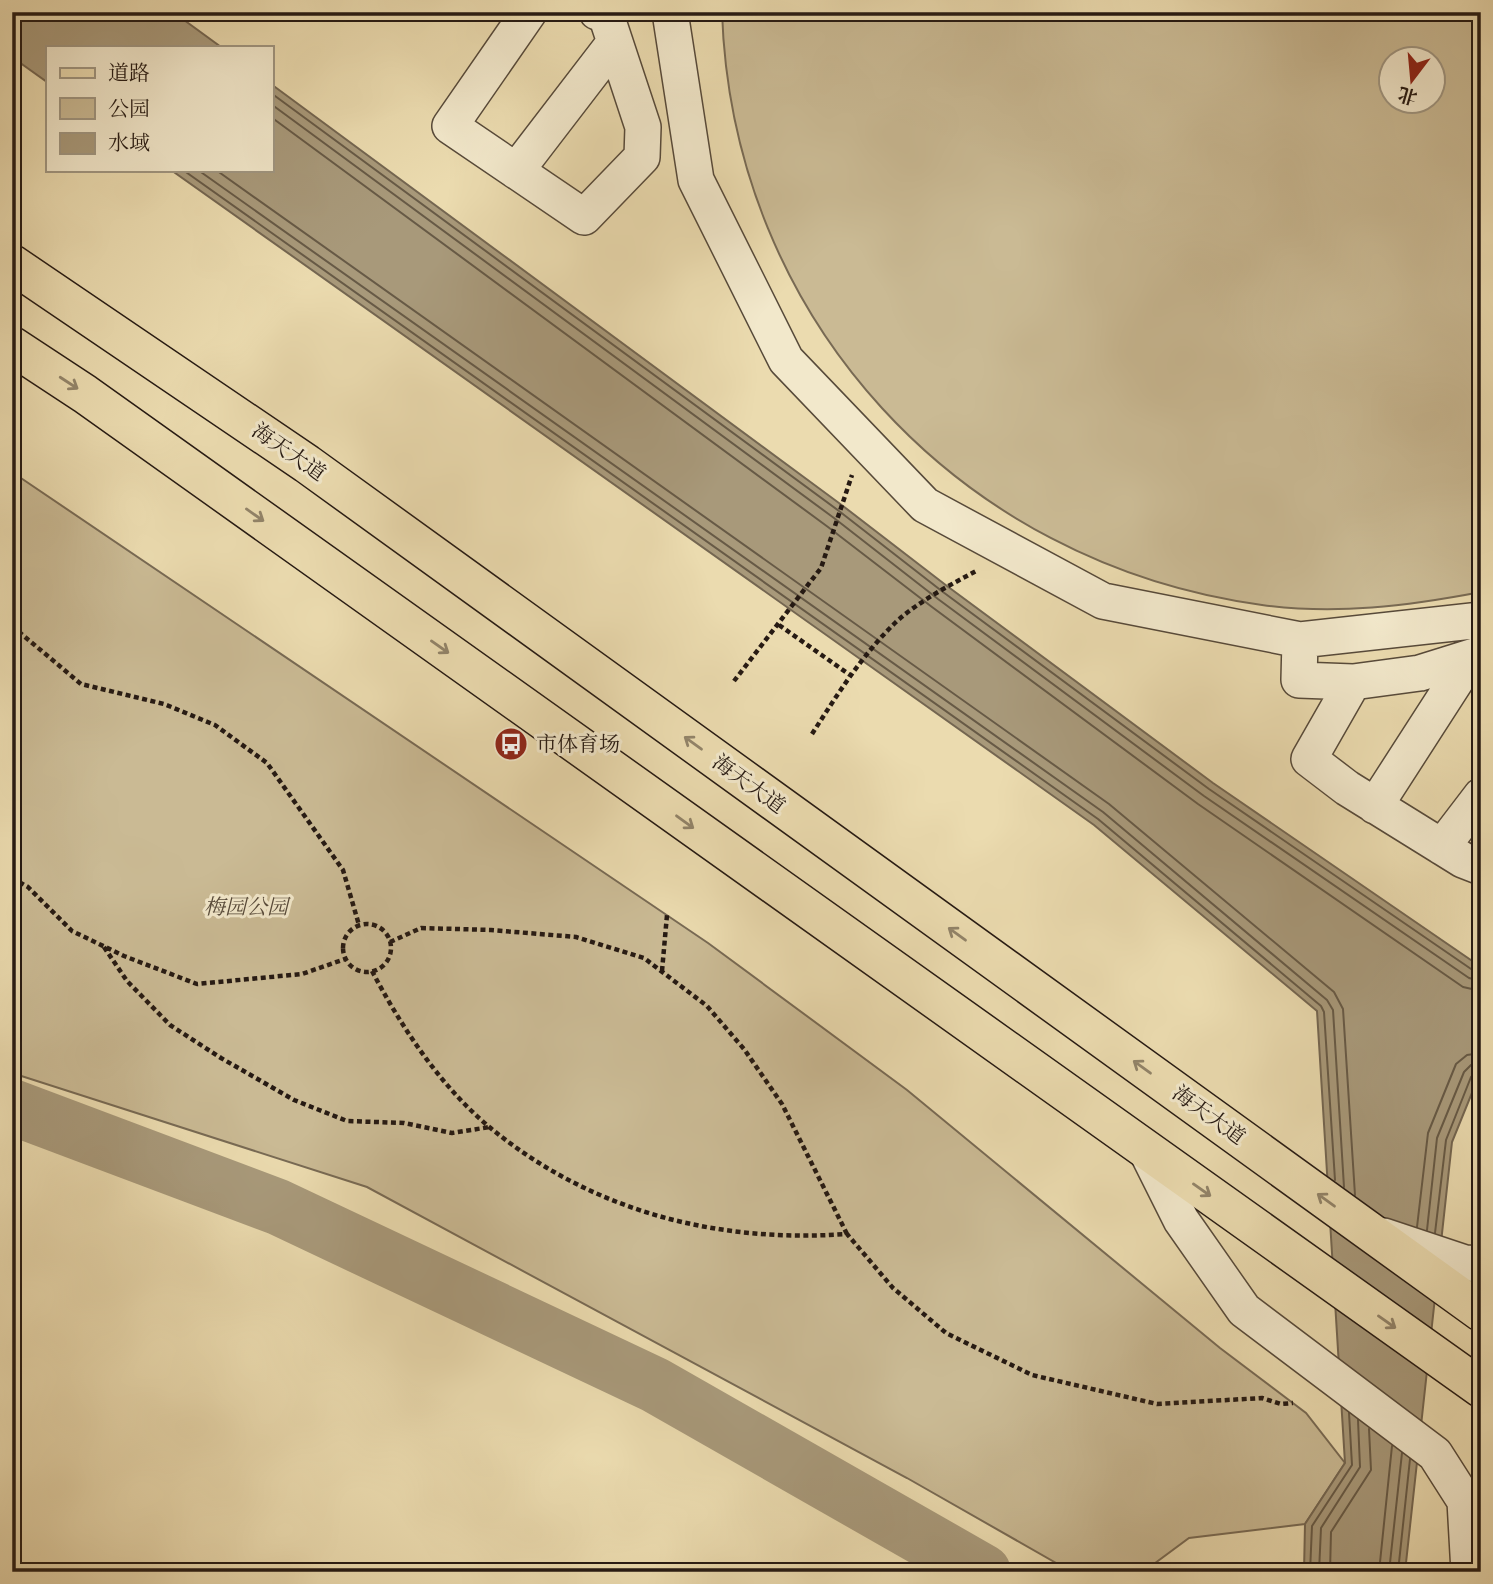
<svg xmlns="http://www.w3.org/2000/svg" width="1493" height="1584" font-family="Alegreya,'Noto Serif SC',serif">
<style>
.green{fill:#caba94;stroke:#786a54;stroke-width:2;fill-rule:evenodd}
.water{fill:#a8997a;stroke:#746651;stroke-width:2}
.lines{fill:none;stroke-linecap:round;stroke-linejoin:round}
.shore{stroke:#675a46;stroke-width:2}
.river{stroke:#a8997a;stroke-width:56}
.minor-casing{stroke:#574a3a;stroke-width:38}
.major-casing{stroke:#261a13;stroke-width:41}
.path{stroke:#261a13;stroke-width:4.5;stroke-dasharray:5 3.5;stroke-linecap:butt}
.minor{stroke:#f2e8cb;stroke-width:35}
.major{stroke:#ebdbaf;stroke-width:38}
.oneway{stroke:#928469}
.labels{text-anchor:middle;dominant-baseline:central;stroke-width:6;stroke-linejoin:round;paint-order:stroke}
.street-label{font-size:21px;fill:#261a13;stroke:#f2e8cb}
.poi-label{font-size:21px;fill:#261a13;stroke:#f2e8cb;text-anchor:start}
.park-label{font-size:21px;font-style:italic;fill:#574a3a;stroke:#f2e8cb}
</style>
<rect width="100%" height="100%" fill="#ebdbaf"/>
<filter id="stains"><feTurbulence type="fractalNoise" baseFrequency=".00286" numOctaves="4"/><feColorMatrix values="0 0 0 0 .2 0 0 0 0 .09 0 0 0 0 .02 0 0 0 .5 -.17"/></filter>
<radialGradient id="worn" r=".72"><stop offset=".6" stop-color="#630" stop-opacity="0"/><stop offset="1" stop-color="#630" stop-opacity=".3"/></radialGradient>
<path class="green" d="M722 12H1481V592C1408 606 1336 615 1262 605 959 564 732 319 722 12ZM1392 60H1434V102H1392Z
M12 472 708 943 907 1090 1220 1348 1306 1413 1345 1463 1305 1524 1189 1538 1143 1572H1072L907 1478 367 1187 12 1073Z"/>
<path class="water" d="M12 12H173L221 47H47V82L12 57Z
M271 84 843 506 947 586 1213 783 1481 967V1079L1478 1078 1452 1142 1405 1572H1304L1305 1524 1345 1463 1317 1011 1094 825 171 170H271Z"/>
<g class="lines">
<path class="shore" d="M271 93 839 511 943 592 1209 789 1474 971 1481 972
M271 104 834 518 938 599 1204 796 1469 978 1481 981
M271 117 828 527 932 607 1198 804 1463 987 1481 991
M183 170 1098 819 1321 1006 1324 1012 1335 1180
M198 170 1103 812 1327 1000 1333 1010 1344 1187
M216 170 1109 804 1334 992 1343 1009 1355 1195
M1417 1227 1428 1133 1456 1064 1467 1055 1481 1053
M1427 1230 1437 1138 1464 1072 1471 1065 1481 1063
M1435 1233 1446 1140 1471 1077 1475 1073 1481 1072
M1310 1572 1312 1526 1352 1465 1349 1413
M1319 1572 1321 1528 1360 1467 1358 1420
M1330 1572 1331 1532 1371 1470 1369 1429
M1379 1572 1392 1446
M1389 1572 1402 1453
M1398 1572 1410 1459"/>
<path class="river" d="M12 1107 278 1207 655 1385 983 1572"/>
<defs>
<path id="minor" d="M529 12 450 126 584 217 642 157 643 127 606 15 597 12
M670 12 696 180 786 360 925 505 1103 601 1300 640 1481 620
M516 171 615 42
M1300 640 1299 680 1353 682
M1481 654 1420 673 1353 682 1309 759 1347 788 1463 860 1481 867
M1375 806 1471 657
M1442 847 1481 796
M1146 1150 1181 1220 1244 1310 1435 1454 1465 1501 1469 1572
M1384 1236 1465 1263 1481 1264"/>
<path id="major" d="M12 264 307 464 1481 1312
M12 346 85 394 1481 1388"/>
</defs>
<use href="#minor" class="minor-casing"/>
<use href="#major" class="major-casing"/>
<path class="path" d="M779 625 850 675
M12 626 81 684 164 704 215 725 267 763 343 870 359 925
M734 681 821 568 852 475
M812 734C837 695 862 655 896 622 919 601 950 585 978 570
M12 878 28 887 72 931 124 956 197 984 302 974 345 959
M343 948a24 24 0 1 1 48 0a24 24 0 1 1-48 0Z
M390 942 421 928 491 930 576 937 644 958 707 1006 744 1049 782 1104 847 1234
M104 947 127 981 170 1025 221 1058 294 1100 347 1121 404 1123 452 1133 490 1127
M372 971C403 1030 444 1092 498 1134 598 1213 720 1243 847 1234L893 1288 946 1333 1032 1375 1157 1404 1262 1398 1281 1404 1293 1403
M662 971 667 915"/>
<use href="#minor" class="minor"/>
<use href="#major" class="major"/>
</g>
<defs><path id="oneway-shaft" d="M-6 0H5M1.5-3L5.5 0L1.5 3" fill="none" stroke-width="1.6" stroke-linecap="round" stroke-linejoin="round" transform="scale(1.75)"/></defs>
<g class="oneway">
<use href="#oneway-shaft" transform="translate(69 383) rotate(33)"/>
<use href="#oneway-shaft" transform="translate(255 515) rotate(35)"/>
<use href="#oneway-shaft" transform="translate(440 647) rotate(35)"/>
<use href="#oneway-shaft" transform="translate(693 743) rotate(-144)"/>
<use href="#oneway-shaft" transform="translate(685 822) rotate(36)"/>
<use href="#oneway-shaft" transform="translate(957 934) rotate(-144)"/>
<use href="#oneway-shaft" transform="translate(1142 1067) rotate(-144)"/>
<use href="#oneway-shaft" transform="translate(1202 1190) rotate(35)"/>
<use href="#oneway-shaft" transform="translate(1326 1200) rotate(-144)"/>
<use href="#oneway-shaft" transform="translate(1387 1322) rotate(35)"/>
</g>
<defs>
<symbol id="bus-disc" viewBox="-11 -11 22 22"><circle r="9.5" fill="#8f2418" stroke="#f2e8cb"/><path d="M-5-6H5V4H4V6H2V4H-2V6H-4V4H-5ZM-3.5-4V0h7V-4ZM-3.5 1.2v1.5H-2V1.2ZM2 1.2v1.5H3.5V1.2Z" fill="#fff"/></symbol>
</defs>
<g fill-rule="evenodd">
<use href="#bus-disc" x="492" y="725" width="38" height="38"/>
</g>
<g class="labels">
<g class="street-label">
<text transform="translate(289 452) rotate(35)">海天大道</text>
<text transform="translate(749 784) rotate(36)">海天大道</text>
<text transform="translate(1209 1115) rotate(36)">海天大道</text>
</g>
<g class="poi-label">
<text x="536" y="744">市体育场</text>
</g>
<g class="park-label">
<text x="246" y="907">梅园公园</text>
</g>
</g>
<rect width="1493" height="1584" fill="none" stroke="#ebdbaf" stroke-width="42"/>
<rect x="14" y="14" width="1465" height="1556" fill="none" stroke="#261a13" stroke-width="3.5"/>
<rect x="21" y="21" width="1451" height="1542" fill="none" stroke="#261a13" stroke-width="2"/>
<rect x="46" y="46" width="228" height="126" fill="#f2e8cb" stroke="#a09681" stroke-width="2"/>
<rect x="60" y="68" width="35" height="10" fill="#ebdbaf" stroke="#a09681" stroke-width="2"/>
<text x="108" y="80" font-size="21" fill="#261a13">道路</text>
<rect x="60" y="98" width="35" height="21" fill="#caba94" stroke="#a09681" stroke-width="2"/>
<text x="108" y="116" font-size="21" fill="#261a13">公园</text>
<rect x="60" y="133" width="35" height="21" fill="#a8997a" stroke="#a09681" stroke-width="2"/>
<text x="108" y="150" font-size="21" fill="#261a13">水域</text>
<g transform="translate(1412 80) rotate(196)"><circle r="33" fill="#f2e8cb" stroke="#a09681" stroke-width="2"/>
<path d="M0-5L12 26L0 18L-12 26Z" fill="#8f2418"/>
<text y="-10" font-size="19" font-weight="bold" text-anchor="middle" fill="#261a13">北</text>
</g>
<rect width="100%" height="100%" filter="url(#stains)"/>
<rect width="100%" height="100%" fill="url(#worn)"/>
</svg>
